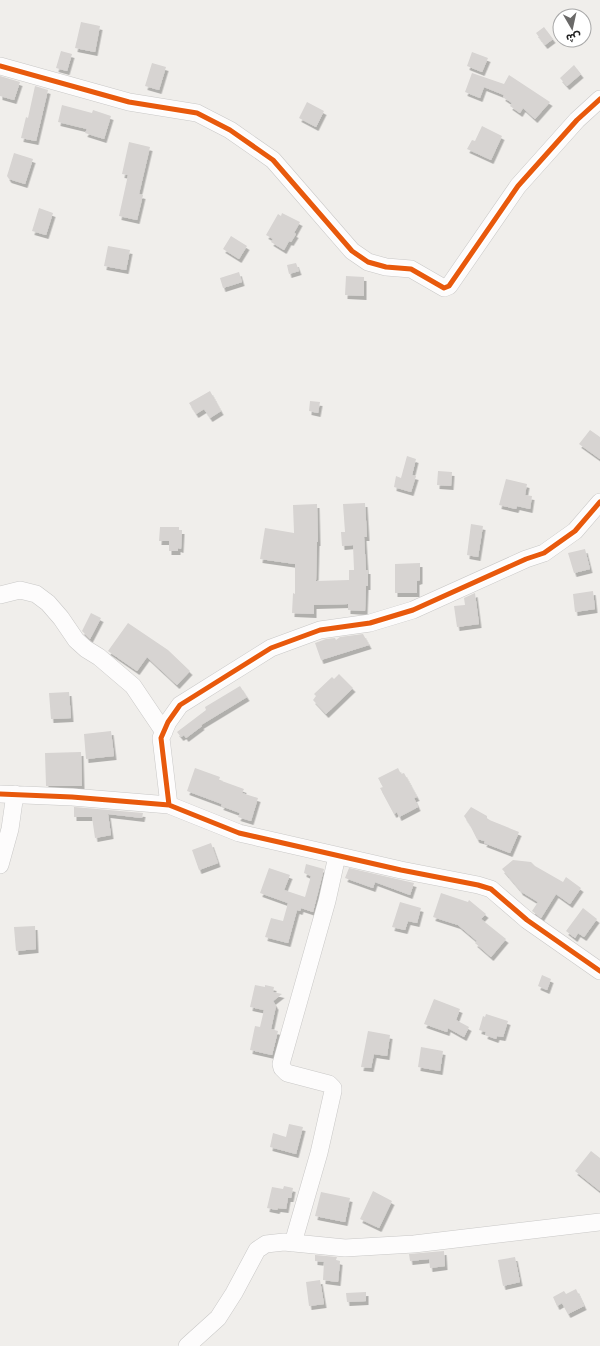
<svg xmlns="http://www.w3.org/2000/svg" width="600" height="1346" font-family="'Sofia Sans Condensed','Noto Sans Arabic',sans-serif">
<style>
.building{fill:#d7d4d2;filter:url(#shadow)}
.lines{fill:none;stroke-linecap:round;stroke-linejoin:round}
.minor-casing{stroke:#c9c8c7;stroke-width:18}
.minor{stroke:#fdfcfc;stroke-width:17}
.cycleway-casing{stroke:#fff;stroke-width:8}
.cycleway{stroke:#e8590c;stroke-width:5}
</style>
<defs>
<filter id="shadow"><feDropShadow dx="2.5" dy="4" stdDeviation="0" flood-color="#0004"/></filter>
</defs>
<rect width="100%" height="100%" fill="#f0eeeb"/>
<path class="building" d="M81 22 100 26 95 52 75 48Z
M544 27 553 39 545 45 536 33Z
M61 51 72 54 67 71 56 68Z
M472 52 488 58 482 72 467 66Z
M152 63 166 67 159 90 145 86Z
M574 65 581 74 567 86 560 78Z
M472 73 504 84 509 75 550 102 535 119 523 108 520 113 510 106 512 103 503 97 504 95 484 87 480 98 465 92Z
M0 76 20 82 14 100 0 96Z
M35 86 48 90 36 141 21 138 26 117 28 118Z
M307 102 324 111 316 127 299 118Z
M62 105 92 113 93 110 111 116 104 139 85 133 87 129 58 122Z
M482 126 502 136 491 160 467 149 472 140 475 141Z
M129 142 150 147 139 194 143 195 137 220 119 216 128 175 122 174Z
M14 153 33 159 25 184 9 179 7 176Z
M39 208 53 213 46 235 32 231Z
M282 213 300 222 294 233 296 234 291 242 289 241 284 250 271 242 273 239 266 235 278 214 281 216Z
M231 236 247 246 239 259 223 249Z
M108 246 130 250 126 270 104 266Z
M296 263 299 271 289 274 287 265Z
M239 272 242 282 223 288 220 278Z
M346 276 364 277V296L345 295Z
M210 391 221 411 210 418 204 409 196 414 189 403Z
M310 401 320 402 318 413 309 411Z
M590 430 600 437V459L579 444Z
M407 456 416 459 412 475 416 476 411 492 394 487 396 476 401 478Z
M438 471 452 472 451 486 437 485Z
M506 479 527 484 525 495 532 496 530 509 517 506 516 509 499 505Z
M365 503 367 537H364L366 570H368V586H366L365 611 348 610V604L314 605V614L292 613 293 593 295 594V564L260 559 265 528 294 533 293 505 317 504 318 542H317L316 581 349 580V570H354L353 545 342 546 341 532H345L343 504Z
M471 524 483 526 478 557 467 555Z
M160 527H179V530H182L181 549 178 548V551H169V541H159Z
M585 549 590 569 574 573 568 553Z
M420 563V580L417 581V593H395V564Z
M593 591 595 609 575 612 573 594Z
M475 593 479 624 457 627 454 606 465 605 464 598Z
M91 613 101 618 90 639 82 631Z
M128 623 168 650 190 671 177 685 147 657 137 671 108 651Z
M363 634 369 645 321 660 315 643 326 639 335 638 336 640 340 637Z
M339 674 353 688 326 714 313 700 316 696 314 694 332 677 334 679Z
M240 686 247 697 201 725 202 726 186 738 184 735 181 737 177 732 206 710 205 707Z
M69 692 71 718 51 719 49 693Z
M111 731 114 756 86 759 84 734Z
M81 752 82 786H46L45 753Z
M195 768 220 777 219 780 244 789 242 793 258 798 251 821 238 817 240 813 221 806 222 804 187 791Z
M398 768 401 774 404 773 417 797 414 798 418 807 399 817 397 812 394 814 380 788 383 787 378 778Z
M74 807 143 813 142 818 108 814 111 835 95 838 92 817H74Z
M471 807 487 816V819L519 832 510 853 484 843 485 841 477 839 470 825 464 816Z
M211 843 218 863 199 870 192 850Z
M513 860 531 862 535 866 563 882 566 877 581 888 570 904 556 894 541 918 532 911 538 902 520 891V890L502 869Z
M306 864 324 869 313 912 301 908 300 911 297 910 288 943 265 937 271 918 283 921 288 903 260 893 269 868 290 875 284 890 305 897 311 876 304 873Z
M349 868 414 883 410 895 375 882 373 888 345 878Z
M441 893 468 902 469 900 486 914 481 919 506 939 491 957 475 943 477 941 458 925 433 917Z
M400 902 421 908 417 923 408 921 405 930 392 927Z
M583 908 597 919 584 937 578 933 575 938 566 931Z
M35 926 36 949 16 951 14 927Z
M542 975 551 979 547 990 538 986Z
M255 985 265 987V985L274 987 273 992 282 994 273 1001 276 1006 271 1029 278 1031 272 1055 250 1050 255 1026 260 1027 264 1010 250 1007Z
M434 999 460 1009 456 1020 469 1027 464 1037 448 1028 447 1032 424 1024Z
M486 1014 508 1021 503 1037 497 1036 496 1039 485 1035 486 1032 479 1030 483 1016 485 1017Z
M368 1031 390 1035 387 1056 374 1054 371 1068 361 1067Z
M421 1047 443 1051 440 1071 418 1067Z
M289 1124 303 1127 296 1154 270 1147 273 1133 286 1137Z
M591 1151 600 1158V1191L575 1171Z
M284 1186 293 1188 291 1198H288L286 1209 278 1208 277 1210 267 1208 272 1187 283 1189Z
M373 1191 392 1201 379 1228 360 1219Z
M321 1192 350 1198 345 1222 315 1216Z
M444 1251 445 1266 430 1268 429 1259 410 1261 409 1254Z
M315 1255 337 1257 336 1260 340 1261 338 1282 323 1280 324 1262 315 1261Z
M515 1257 520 1282 503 1286 498 1260Z
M320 1280 324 1304 309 1306 306 1282Z
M576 1289 584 1306 568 1314 562 1303 557 1306 553 1297 564 1291 566 1294Z
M366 1292V1301L347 1302 346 1293Z"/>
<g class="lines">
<defs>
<path id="minor" d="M0 66 129 102 197 113 230 130 273 160 352 251 368 262 386 267 411 269 444 288 449 286 518 186 577 120 600 99
M0 595 20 590 36 594 48 603 61 618 76 640 86 649 99 657 133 686 164 732
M0 794 72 797 169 805 239 833 401 870 478 885 491 889 527 920 600 971
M169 805 161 738 168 722 180 705 271 648 320 630 370 623 413 610 526 559 544 553 575 531 600 502
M0 865 10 829 15 794
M293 1243 319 1153 333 1091V1088L329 1084 287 1073 282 1068 281 1064 327 901 337 856
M187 1346 218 1318 234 1293 257 1250 266 1244 284 1242 345 1248 414 1244 600 1222"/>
</defs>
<use href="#minor" class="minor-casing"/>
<use href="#minor" class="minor"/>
<defs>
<path id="cycleway" d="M0 66 129 102 197 113 230 130 273 160 352 251 368 262 386 267 411 269 444 288 449 286 518 186 577 120 600 99
M0 794 72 797 169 805 239 833 401 870 478 885 491 889 527 920 600 971
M169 805 161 738 168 722 180 705 271 648 320 630 370 623 413 610 526 559 544 553 575 531 600 502"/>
</defs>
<use href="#cycleway" class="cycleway-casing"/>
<use href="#cycleway" class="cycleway"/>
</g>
<g transform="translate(572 28) rotate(171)"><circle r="19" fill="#ffffff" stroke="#a7a7a7"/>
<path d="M0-3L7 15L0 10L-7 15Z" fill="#6a6968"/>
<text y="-6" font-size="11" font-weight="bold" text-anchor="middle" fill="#222222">ش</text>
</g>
</svg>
